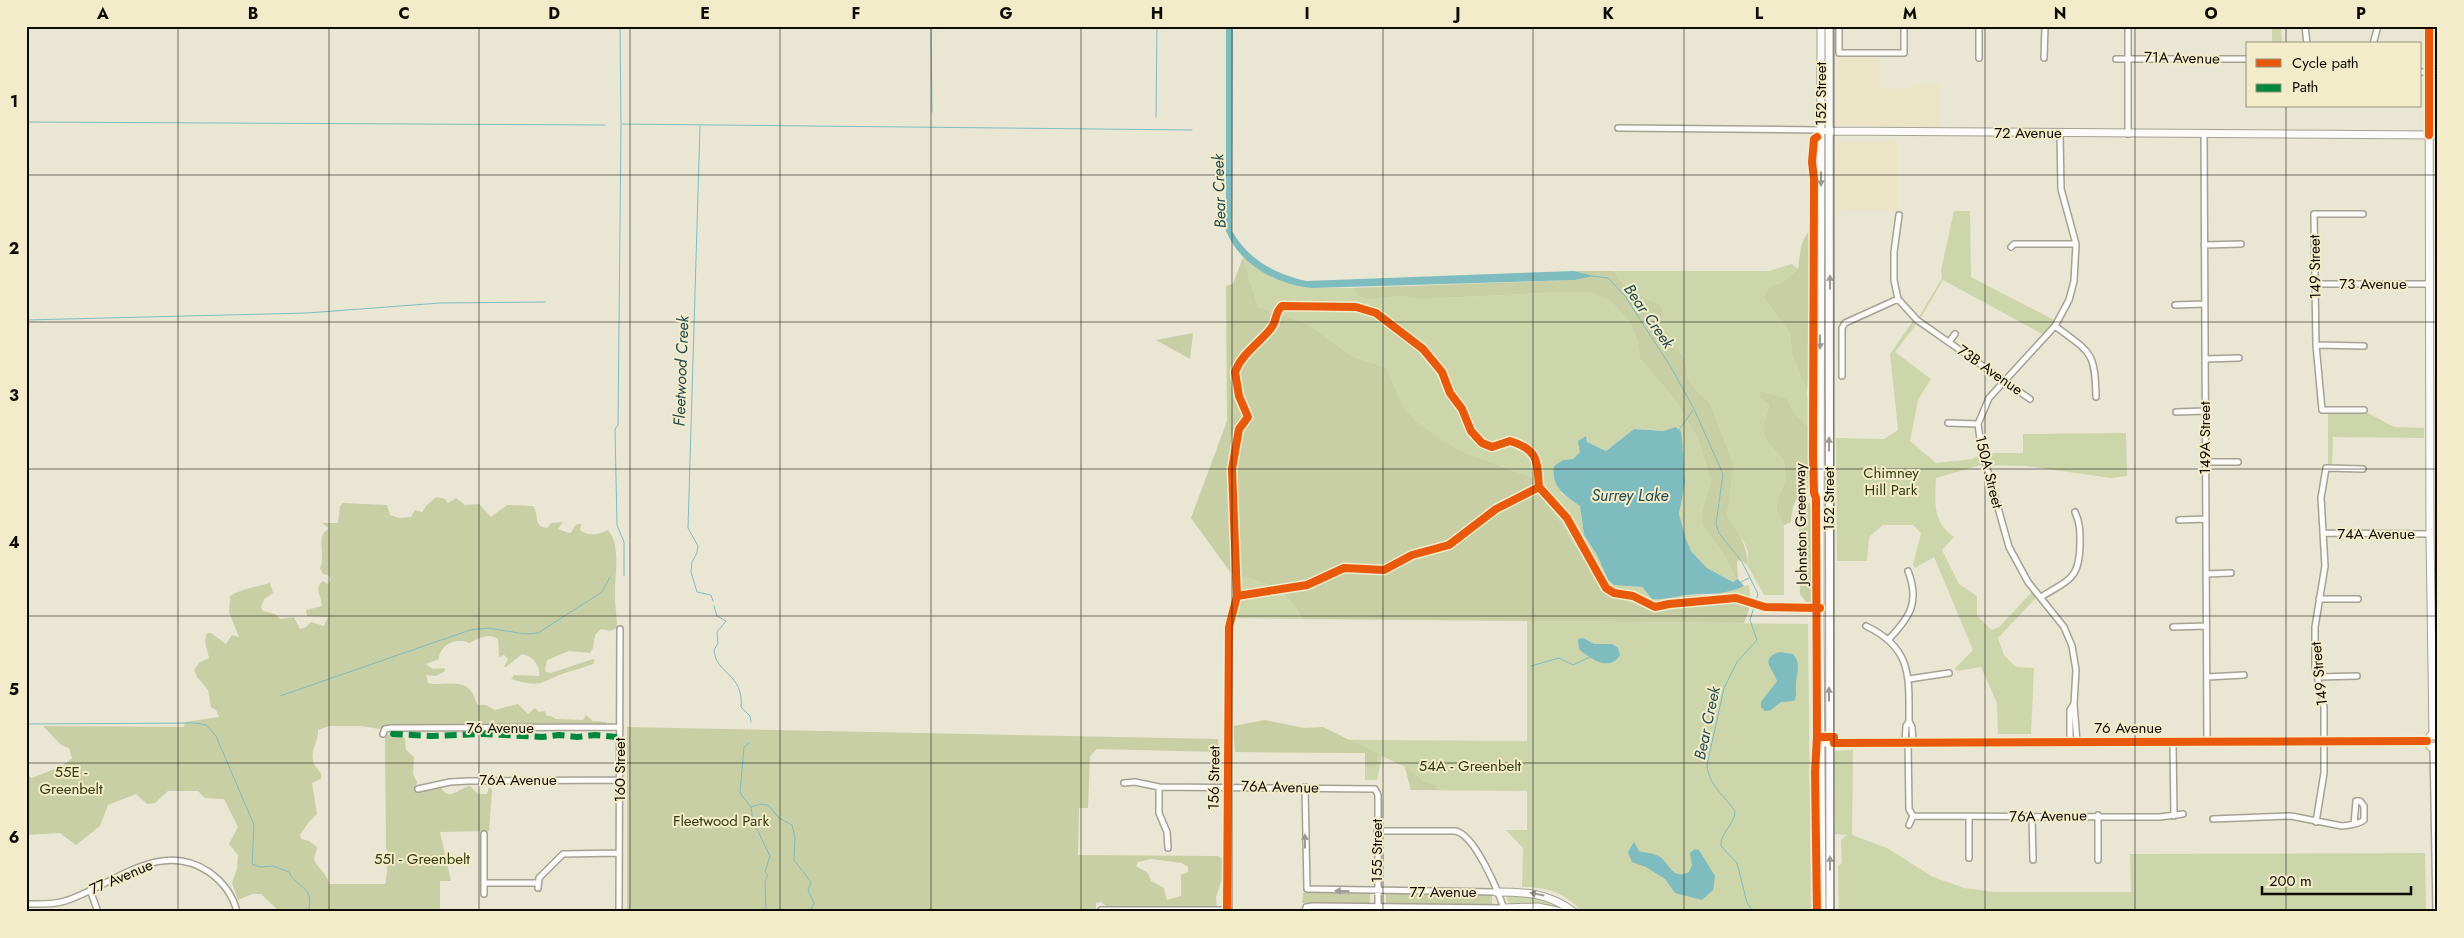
<svg xmlns="http://www.w3.org/2000/svg" width="2464" height="938" font-family="Jost,sans-serif">
<style>
.built{fill:#ebe4c6}
.green{fill:#cdd5ab}
.forest{fill:#c8cfa5;fill-rule:evenodd}
.water{fill:#7fbcc0}
.lines{fill:none;stroke-linecap:round;stroke-linejoin:round}
.stream{stroke:#7fbcc0;stroke-width:1}
.street-casing{stroke:#a5a294;stroke-width:8}
.secondary-casing{stroke:#a5a294;stroke-width:9}
.street{stroke:#fcfbf9;stroke-width:5}
.secondary{stroke:#fcfbf9;stroke-width:7}
.quiet{stroke:#00873e;stroke-width:6;stroke-dasharray:12 6;stroke-linecap:butt}
.cycleway-casing{stroke:#f3eccb;stroke-width:11}
.cycleway{stroke:#e8590c;stroke-width:8}
.oneway{fill:#9d9b97}
.grid{fill:none;stroke:#0e0b03;stroke-width:1;stroke-opacity:0.55}
.labels{text-anchor:middle;dominant-baseline:central;stroke-width:4;stroke-linejoin:round;paint-order:stroke}
.street-label{font-size:15px;fill:#0e0b03;stroke:#f3eccb}
.park-label{font-size:15px;fill:#313b0b;stroke:#f3eccb}
.water-label{font-size:16px;font-style:italic;fill:#234c52;stroke:#f3eccb}
.neatline{fill:none;stroke:#0e0b03;stroke-width:2}
.grid-label{font-size:16px;text-anchor:middle;font-weight:bold;fill:#0e0b03}
</style>
<rect width="100%" height="100%" fill="#eae6d4"/>
<path class="built" d="M1838 55 1880 57V88L1904 89 1926 84H1939L1940 128 1836 125Z
M1837 141H1898V211L1836 210Z"/>
<path class="green" d="M2272 26H2281L2282 44H2272Z
M1954 211H1970L1971 277 2054 320 2044 335 1943 280 1920 319 1895 352 1931 379 1918 400 1910 441 1936 463 1972 459 1985 453H2023V434L2126 433 2127 476 2111 478 2026 466 1981 465 1936 478C1935 502 1932 522 1954 537L1942 550 1959 584 1977 596V616L1992 630 1999 627 2032 592 2036 598 1998 638 2004 655 2016 667 2034 668 2031 734H1998L1997 703 1981 667 1957 671 1955 668 1973 650 1934 557 1915 568 1913 565 1921 533 1913 525H1883L1869 537 1867 561H1837L1836 438 1884 439 1898 430 1890 354 1913 321 1919 317 1942 278 1941 270Z
M1243 257 1273 278 1313 288H1352C1363 307 1380 297 1398 296 1406 296 1415 298 1423 299L1568 292 1592 293 1610 301 1629 321 1637 340 1640 359 1676 401 1698 439 1711 481 1701 514 1703 527 1723 553 1734 576 1738 579 1734 582 1707 568 1691 551 1686 539 1679 514 1685 483 1681 432 1634 429 1606 451 1587 442 1586 437 1580 452 1573 459 1563 460 1561 493 1580 506 1584 535 1597 555 1608 580 1614 585 1642 587 1652 599 1687 595H1710L1749 585 1751 604 1744 602 1655 610 1607 595 1531 477 1460 451 1417 422 1403 409 1387 368 1352 356 1306 323 1258 307Z
M1792 264 1798 269 1781 283 1770 286 1763 297 1790 334 1792 354 1807 392 1810 428 1793 412 1787 399 1760 398 1769 405 1763 428 1766 440 1784 461 1786 480 1779 494 1776 509 1784 525V595H1764L1747 565 1748 552 1744 542 1727 516 1734 465 1710 403 1698 393 1688 378 1685 358 1660 326 1664 315 1661 305C1641 296 1625 290 1614 271H1769Z
M2328 411 2366 412 2394 427 2424 428V438L2333 437 2332 467 2328 466Z
M1233 576C1261 577 1291 593 1302 619L1234 618Z
M1527 621 1808 624 1811 912H1581C1567 892 1544 887 1522 887L1523 848 1506 830H1527V791L1411 790 1405 767 1382 756 1377 780H1365V753L1235 752V739L1527 741Z
M1853 750 1852 835 1887 848 1933 877 1964 888 1995 892H2131L2130 854 2425 853 2426 912H1839L1838 866 1842 863 1841 840 1847 835 1835 834V751Z
M1505 894 1541 896 1571 912 1510 906Z"/>
<path class="forest" d="M1813 228 1812 332 1807 392 1792 354 1790 334 1763 297 1770 286 1781 283 1798 269C1800 256 1800 236 1813 228Z
M1243 257 1258 307 1306 323 1352 356 1387 368 1403 408 1417 422 1460 451 1531 477 1607 595 1655 610 1744 602 1751 604 1744 623 1302 619C1291 593 1261 577 1233 576L1191 518 1227 421 1226 286 1233 284Z
M1574 271H1614C1625 290 1641 296 1661 305L1664 315 1660 326 1685 358 1688 378 1698 393 1710 403 1734 465 1727 516C1738 532 1748 545 1747 565L1741 560 1737 561 1738 579 1734 576 1723 553 1703 527 1701 514 1711 481 1698 439 1676 401 1640 359 1637 340 1629 321 1610 301 1592 293 1568 292 1423 299C1415 298 1406 296 1398 296 1380 297 1363 307 1352 288L1575 280 1592 276Z
M1193 333 1190 359 1156 340Z
M1760 391 1787 399 1793 412 1810 428 1809 488C1795 498 1792 504 1791 522L1784 525 1776 509 1779 494 1786 480 1784 461 1766 440 1763 428 1769 405 1760 398Z
M436 497 445 499 448 503 456 498 465 505 479 504 491 517 507 505 533 506C540 515 532 526 547 528L551 523 563 522 558 529 569 533C575 532 572 523 581 524L580 530C591 538 598 534 608 530 622 547 614 576 615 596 615 607 617 617 617 628L610 631 601 629 595 635 593 648 590 653 569 651 547 660 545 669 546 672 551 673 593 659 595 660 593 664C585 667 578 669 571 671 542 679 546 690 511 679L514 675 539 676C541 665 532 656 522 654L506 667H504L508 659 504 655 499 657 498 639C488 632 478 639 469 643 457 637 439 645 439 659L426 664 433 669 444 668 445 671 436 676 426 675 428 683C442 687 464 677 473 694 475 697 475 701 478 705H486L495 710 518 704 528 714 535 708 539 712 545 711 547 716H551L556 719 583 720 586 715 593 721 607 722 604 725 394 724 380 729 360 726H329L318 730C319 741 309 752 314 764 316 768 319 770 321 774V779L312 783 317 814 308 823 300 835 301 839 309 841 317 847C317 852 314 855 314 859 315 865 327 873 329 884H385C387 878 388 859 388 852L386 849 385 734 405 738 406 750 414 757 413 774 417 782 415 789 417 792 441 788C451 802 458 788 470 786L478 794H487L489 787 492 790 489 831 440 832 451 881H440V912H280L261 894H252L238 900 232 883 237 869 238 855 229 844 238 827 224 799 205 798 198 791H168L155 803 147 804 136 794 108 805 100 826 76 845 60 833 26 835V770L27 775 32 778 62 766 72 758 69 748 61 745 43 726 184 727 185 722 219 717 216 710 211 707 208 690 197 677 194 670 200 662 209 658 205 641 207 633H211L226 644 232 635 239 637 229 612 230 596C242 589 256 587 270 583L273 593 264 599 261 607 263 611 275 614 280 619 294 617 300 629 306 627 311 622 324 626 328 617 307 616 306 610 322 606C322 597 313 588 323 581L328 584 331 580 328 575 323 574 320 568C325 559 319 539 323 534 324 532 327 530 329 528L322 523H338L340 506 343 503 387 505 390 515 399 518 411 517 415 510 422 512 427 505Z
M1810 503 1813 519 1811 603 1806 602 1800 594 1799 507Z
M1265 720 1304 728 1323 727 1378 754 1376 766 1365 767V753L1235 752 1233 726Z
M627 727 1218 739 1219 752 1097 749 1090 756 1088 808H1079L1078 855 1217 856 1222 858V879L1216 897 1217 908H1109L1101 902 1096 903V912H627ZM1151 859 1182 863 1188 867V872L1181 875V896L1167 900 1164 888 1151 881 1148 873 1136 866 1138 862Z
M1405 767 1424 782 1436 785 1437 790H1411Z
M1303 893H1370V904L1302 903Z
M1386 894H1492V905H1386Z"/>
<path class="water" d="M1226 26H1233L1232 231C1248 259 1274 274 1306 281L1574 271 1594 276 1575 280 1312 288C1277 285 1240 265 1226 231Z
M1676 427 1681 432 1682 440 1685 483 1679 514 1686 539 1691 551 1707 568 1733 582 1738 579 1744 586C1724 596 1706 593 1685 595 1674 597 1663 600 1652 599L1642 587 1614 585 1608 580 1597 555 1584 535 1580 506C1564 495 1551 487 1554 466L1563 460 1573 459 1580 452 1578 441 1586 436 1587 442 1606 451 1634 429 1664 431Z
M1583 638 1594 644H1612L1618 648 1620 655C1610 672 1590 659 1579 649L1578 639Z
M1779 652 1793 654C1802 664 1796 674 1796 685 1795 692 1798 695 1794 701L1781 702 1771 710 1765 711 1761 707V702L1777 681C1774 669 1758 660 1779 652Z
M1634 842 1639 851C1646 853 1654 853 1660 857 1671 865 1672 880 1689 872L1692 865 1690 853 1695 849 1699 850 1715 876 1713 890 1702 900 1675 893 1665 879 1646 867 1632 862 1628 852Z"/>
<g class="lines">
<path class="stream" d="M620 26 621 124 1192 130
M931 26 932 112
M1156 117 1157 26
M26 122 605 125
M621 125 618 425 615 429 617 525 624 542V576
M700 126 688 528 698 546 697 553 692 562 691 572 697 592 711 595 713 601
M1592 276 1608 278 1625 296 1672 369 1694 409 1723 474 1716 524 1719 533 1742 562 1758 594 1750 620 1757 640 1737 662 1724 688 1707 765C1708 784 1725 797 1735 811 1735 825 1720 832 1721 846L1737 863 1747 903 1754 912
M26 320 307 313 440 303 545 302
M1679 430 1693 410
M1741 582 1749 578
M714 606 717 616 726 621 717 632 718 643 714 650C716 675 744 673 741 707L750 716 751 722
M1531 666 1559 658 1573 665 1592 656
M280 696 470 630 488 628 525 634 538 633 602 592 610 577
M26 724 196 723 206 725 216 736 254 825 252 864 260 867 273 866 289 872C296 889 316 885 308 912
M749 743 744 747 740 793 751 807 760 804 768 805 779 818 792 825 795 838 794 860 811 882 808 890 814 903 810 912
M751 807 753 821 770 856 765 872 768 875 765 881 766 912"/>
<defs>
<path id="street" d="M1839 26V53H1904V26
M2128 26V134
M2305 26 2307 44
M2373 44 2378 26
M1979 58V26
M2044 58 2045 26
M2116 59H2248
M2420 72H2438
M1618 128 1821 130
M2060 133 2061 189 2076 244 2074 281 2069 300 2055 326 1989 398 1978 424 1981 447 2009 547 2028 582 2064 627 2072 646 2076 670 2074 704 2077 742
M2204 134 2207 742
M2363 214H2314L2316 345 2322 410H2364
M1899 215 1894 252V280L1898 299 1917 320 2030 399
M2204 245 2241 244
M2011 247 2014 244H2076
M2315 284H2430
M2175 305 2204 304
M2055 326C2091 353 2095 351 2096 397
M1949 342 1955 334
M2316 345 2364 346
M2205 359 2239 358
M1842 376V328L1845 323 1898 299
M2176 412 2205 411
M1948 423 1978 424
M2206 462H2238
M2179 520 2206 519
M2323 533 2430 534
M2206 574 2231 573
M2041 597C2070 579 2080 579 2080 542 2080 530 2080 523 2075 512
M2319 599H2358
M1866 626C1912 648 1909 676 1909 721L1906 726 1905 743
M2173 627 2206 626
M1889 639C1910 617 1920 602 1908 571
M2207 677 2244 675
M2318 677 2357 676
M1909 679 1949 673
M1909 721 1912 727 1913 743
M383 734 385 729 391 728 620 727
M2070 742V710L2074 704
M2173 742 2174 816
M1908 743 1909 809 1913 816
M2433 747 2436 912
M1124 783 1135 782 1159 787 1375 789 1378 795V912
M1159 787V813L1167 832 1168 848
M1305 787 1307 889 1496 892
M418 789 450 782 468 781 620 780
M2098 815V860
M1913 816 2160 817 2183 814
M2032 816 2033 860
M1969 817V858
M2213 819 2291 816 2342 826C2349 825 2358 825 2364 820V806L2360 801H2356L2354 824
M2316 822 2324 773V707L2315 666V627L2325 566 2321 498 2326 468 2363 469
M1909 825 1913 816
M1377 831H1455C1475 834 1499 893 1505 912
M484 883H537
M538 888 539 878 563 854 619 853
M90 890 98 912
M484 894V834
M26 904C39 904 52 905 65 901 111 887 159 838 209 872 223 882 233 895 237 912
M1101 910H1227
M619 912 620 629
M1227 912 1229 644
M1305 912 1306 907 1313 906 1504 908"/>
<path id="secondary" d="M1821 26 1820 623 1822 912
M1829 26 1830 912
M2429 26 2430 534 2433 735
M1827 131 2438 135
M2438 737 2431 735 2427 741 2431 747 2438 745
M1825 743 2427 741
M1496 892C1526 892 1549 893 1574 912
M1504 908 1538 907 1561 912"/>
</defs>
<use href="#street" class="street-casing"/>
<use href="#secondary" class="secondary-casing"/>
<use href="#street" class="street"/>
<use href="#secondary" class="secondary"/>
<path class="quiet" d="M394 732 393 734 430 736 484 734 542 737 559 735 577 737 595 735 617 737"/>
<defs>
<path id="cycleway" d="M2429 135V26
M1817 137 1814 139 1812 162 1814 179 1813 456 1814 493 1816 498 1817 737 1815 772 1817 912
M1237 596 1232 469 1239 429 1248 417 1239 396 1235 372C1242 353 1261 342 1272 327 1277 320 1275 312 1282 306L1356 307 1376 313 1423 349 1442 372 1450 393 1462 409 1471 431 1482 443 1492 447 1510 441C1539 450 1537 461 1539 487
M1817 737H1834V743L2427 741
M1227 912 1229 627 1237 596 1307 585 1344 568 1384 570 1412 555 1449 545 1496 509 1539 487 1567 518 1606 588 1614 593 1633 596 1655 607 1669 604 1736 598 1765 607 1820 608"/>
</defs>
<use href="#cycleway" class="cycleway-casing"/>
<use href="#cycleway" class="cycleway"/>
</g>
<defs><path id="oneway-solid" d="M-6-.8H1V-3.2L6.5 0L1 3.2V.8H-6Z" transform="scale(1.25)"/></defs>
<g class="oneway">
<use href="#oneway-solid" transform="translate(1821 179) rotate(90)"/>
<use href="#oneway-solid" transform="translate(1830 282) rotate(-90)"/>
<use href="#oneway-solid" transform="translate(1820 342) rotate(90)"/>
<use href="#oneway-solid" transform="translate(1829 444) rotate(-90)"/>
<use href="#oneway-solid" transform="translate(1829 694) rotate(-90)"/>
<use href="#oneway-solid" transform="translate(1305 841) rotate(-90)"/>
<use href="#oneway-solid" transform="translate(1830 863) rotate(-90)"/>
<use href="#oneway-solid" transform="translate(1342 891) rotate(-179)"/>
<use href="#oneway-solid" transform="translate(1537 894) rotate(-169)"/>
</g>
<path class="grid" d="M178 26V912M329 26V912M479 26V912M630 26V912M780 26V912M931 26V912M1081 26V912M1232 26V912M1383 26V912M1533 26V912M1684 26V912M1834 26V912M1985 26V912M2135 26V912M2286 26V44M2286 106V912M26 175H2438M26 322H2438M26 469H2438M26 616H2438M26 763H2438"/>
<g class="labels">
<g class="street-label">
<text transform="translate(2182 58) rotate(1)">71A Avenue</text>
<text transform="translate(1821 94) rotate(-90)">152 Street</text>
<text x="2028" y="133">72 Avenue</text>
<text transform="translate(2315 267) rotate(-91)">149 Street</text>
<text x="2373" y="284">73 Avenue</text>
<text transform="translate(1990 370) rotate(35)">73B Avenue</text>
<text transform="translate(2205 438) rotate(-90)">149A Street</text>
<text transform="translate(1989 472) rotate(76)">150A Street</text>
<text transform="translate(1829 499) rotate(-90)">152 Street</text>
<text transform="translate(1801 524) rotate(-91)">Johnston Greenway</text>
<text x="2376" y="534">74A Avenue</text>
<text transform="translate(2319 674) rotate(-96)">149 Street</text>
<text x="500" y="728">76 Avenue</text>
<text x="2128" y="728">76 Avenue</text>
<text transform="translate(620 770) rotate(-90)">160 Street</text>
<text transform="translate(1214 778) rotate(-89)">156 Street</text>
<text x="518" y="780">76A Avenue</text>
<text transform="translate(1280 787) rotate(1)">76A Avenue</text>
<text transform="translate(2048 816) rotate(-1)">76A Avenue</text>
<text transform="translate(1377 851) rotate(-90)">155 Street</text>
<text transform="translate(121 877) rotate(-23)">77 Avenue</text>
<text x="1443" y="892">77 Avenue</text>
</g>
<g class="park-label">
<text x="1891" y="473">Chimney<tspan x="1891" dy="17">Hill Park</tspan></text>
<text x="1470" y="766">54A - Greenbelt</text>
<text x="71" y="772">55E -<tspan x="71" dy="17">Greenbelt</tspan></text>
<text x="721" y="821">Fleetwood Park</text>
<text x="422" y="859">55I - Greenbelt</text>
</g>
<g class="water-label">
<text transform="translate(1219 191) rotate(-92)">Bear Creek</text>
<text transform="translate(1649 316) rotate(55)">Bear Creek</text>
<text transform="translate(681 371) rotate(-88)">Fleetwood Creek</text>
<text x="1630" y="495">Surrey Lake</text>
<text transform="translate(1707 723) rotate(-78)">Bear Creek</text>
</g>
</g>
<rect width="2464" height="938" fill="none" stroke="#f3eccb" stroke-width="55"/>
<rect x="2246" y="42" width="175" height="65" fill="#f3eccb" stroke="#97927b"/>
<rect x="2256" y="59" width="25" height="8" fill="#e8590c" stroke="#97927b"/>
<text x="2292" y="68" font-size="15" fill="#0e0b03">Cycle path</text>
<rect x="2256" y="84" width="25" height="8" fill="#00873e" stroke="#97927b"/>
<text x="2292" y="92" font-size="15" fill="#0e0b03">Path</text>
<path d="M2262 886v8h149v-8" fill="none" stroke="#0e0b03" stroke-width="2.5"/>
<text x="2269" y="886" font-size="15" fill="#0e0b03" stroke="#f3eccb" stroke-width="4" paint-order="stroke">200 m</text>
<rect x="28" y="28" width="2408" height="882" class="neatline"/>
<g class="grid-label">
<text x="103" y="19">A</text>
<text x="253" y="19">B</text>
<text x="404" y="19">C</text>
<text x="554" y="19">D</text>
<text x="705" y="19">E</text>
<text x="856" y="19">F</text>
<text x="1006" y="19">G</text>
<text x="1157" y="19">H</text>
<text x="1307" y="19">I</text>
<text x="1458" y="19">J</text>
<text x="1608" y="19">K</text>
<text x="1759" y="19">L</text>
<text x="1910" y="19">M</text>
<text x="2060" y="19">N</text>
<text x="2211" y="19">O</text>
<text x="2361" y="19">P</text>
<text x="14" y="107">1</text>
<text x="14" y="254">2</text>
<text x="14" y="401">3</text>
<text x="14" y="548">4</text>
<text x="14" y="695">5</text>
<text x="14" y="843">6</text>
</g>
</svg>
